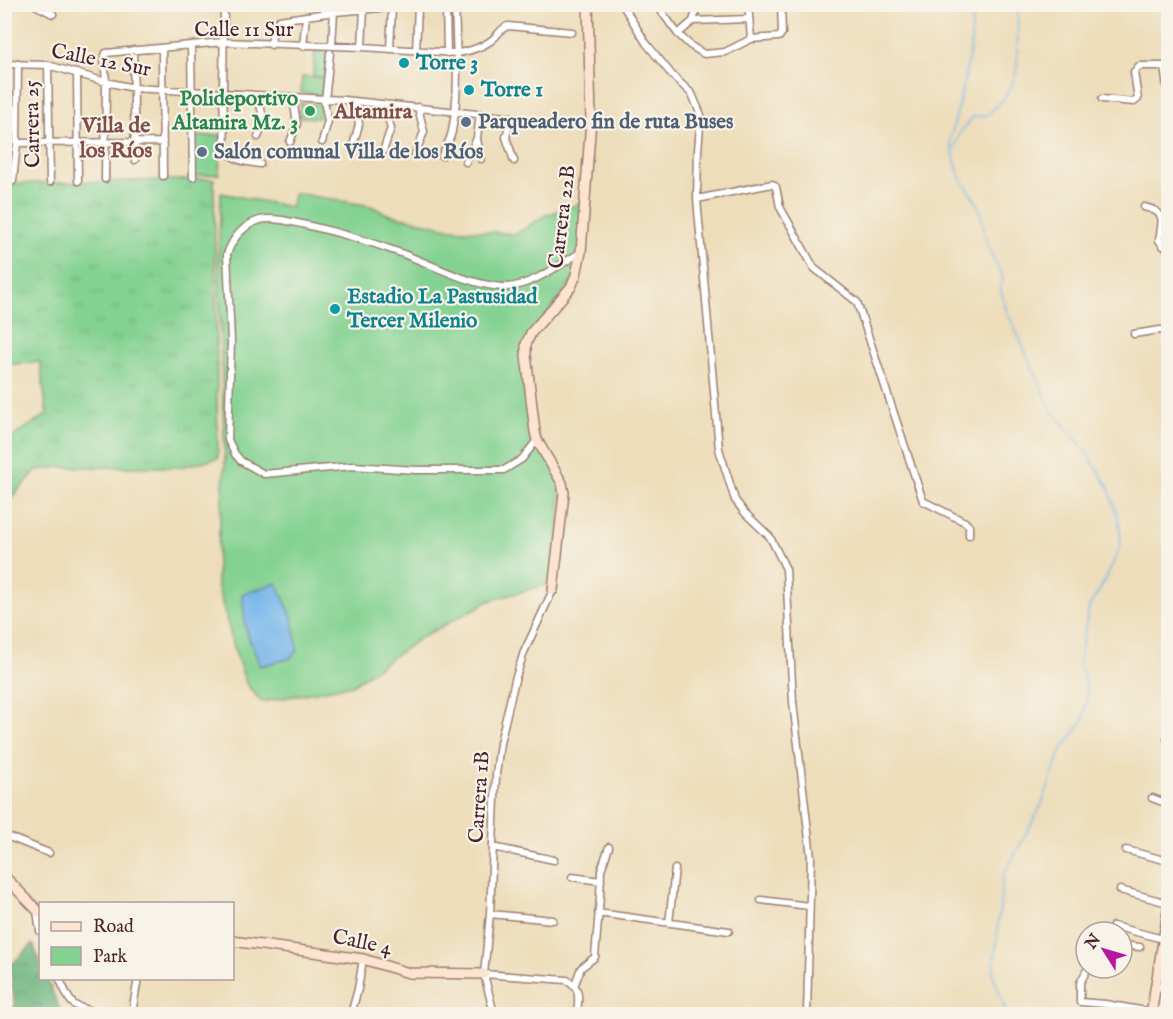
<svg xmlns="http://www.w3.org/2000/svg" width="1173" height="1019" font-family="'IM FELL English',serif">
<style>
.grass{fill:url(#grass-tufts);stroke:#67785e;stroke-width:1.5}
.forest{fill:url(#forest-crowns);stroke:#5a6a54;stroke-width:1.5}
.park{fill:#84d292;stroke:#67785e;stroke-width:1.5}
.water{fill:#77b7eb;stroke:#606b8b;stroke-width:1.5}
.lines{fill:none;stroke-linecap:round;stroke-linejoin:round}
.stream{stroke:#77b7eb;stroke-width:1.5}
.street-casing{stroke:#9c7e72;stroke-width:9}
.secondary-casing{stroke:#9c7e72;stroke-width:12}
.street{stroke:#fff;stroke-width:6}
.secondary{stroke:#fde4d1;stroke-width:9}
.culture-dot{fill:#0f9aa8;stroke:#f7f3e8;stroke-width:2}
.leisure-dot{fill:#2e9e5b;stroke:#f7f3e8;stroke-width:2}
.service-dot{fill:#5c6f8a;stroke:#f7f3e8;stroke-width:2}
.labels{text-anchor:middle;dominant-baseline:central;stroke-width:4.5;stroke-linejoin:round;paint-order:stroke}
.street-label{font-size:21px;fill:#4a1f2b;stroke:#f7f3e8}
.culture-label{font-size:21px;font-weight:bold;fill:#0d838f;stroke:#f7f3e8;text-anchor:start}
.leisure-label{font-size:21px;font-weight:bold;fill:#27864d;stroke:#f7f3e8;text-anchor:end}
.service-label{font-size:21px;font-weight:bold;fill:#4e5e75;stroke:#f7f3e8;text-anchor:start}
.neighbourhood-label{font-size:22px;font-weight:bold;fill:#804e46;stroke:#f7f3e8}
</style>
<defs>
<pattern id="grass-tufts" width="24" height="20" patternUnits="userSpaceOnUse" patternTransform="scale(1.5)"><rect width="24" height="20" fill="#84d292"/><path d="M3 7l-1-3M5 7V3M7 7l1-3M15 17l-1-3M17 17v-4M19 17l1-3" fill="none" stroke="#74b47e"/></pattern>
<pattern id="forest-crowns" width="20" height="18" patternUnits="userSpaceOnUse" patternTransform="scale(1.5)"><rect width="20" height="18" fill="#6bb47c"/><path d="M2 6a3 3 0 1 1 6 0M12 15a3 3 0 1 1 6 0" fill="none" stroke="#5a9266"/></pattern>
</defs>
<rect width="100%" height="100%" fill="#f7f3e8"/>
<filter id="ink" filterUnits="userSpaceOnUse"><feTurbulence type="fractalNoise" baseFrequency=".0167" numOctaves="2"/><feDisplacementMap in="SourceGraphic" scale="12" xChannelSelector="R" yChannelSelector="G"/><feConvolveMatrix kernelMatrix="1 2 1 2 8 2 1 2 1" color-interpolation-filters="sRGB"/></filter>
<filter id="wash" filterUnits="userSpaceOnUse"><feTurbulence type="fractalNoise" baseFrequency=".008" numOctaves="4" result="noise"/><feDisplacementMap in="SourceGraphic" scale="24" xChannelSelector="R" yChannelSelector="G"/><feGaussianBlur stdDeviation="1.35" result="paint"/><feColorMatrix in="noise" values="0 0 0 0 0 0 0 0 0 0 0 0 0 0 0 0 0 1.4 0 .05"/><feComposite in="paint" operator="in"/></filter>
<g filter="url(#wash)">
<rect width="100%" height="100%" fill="#edddba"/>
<path class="grass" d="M5 137H10L8 184 214 179 218 458 180 467H60L37 470 5 504V442L47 414 40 362 5 365Z"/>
<path class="forest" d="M33 944 40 963V978L47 979 62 1014H16L10 966Z"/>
<path class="park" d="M315 51 327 52 325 77 313 76Z
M302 77 324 78 323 95 301 93Z
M300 103 321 105 319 118 299 117Z
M221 135 219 174 194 176V137Z
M221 193 290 207 295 193 371 206 387 214 452 229 516 234 546 215 586 202 576 275 526 344 535 432 562 483 553 585H545L489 601 422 637 352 685 262 702 247 685 237 658 217 584V559L225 463 218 262Z"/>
<path class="water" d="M277 583 292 617 298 650 289 659 260 666 246 631 242 594Z"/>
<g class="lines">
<path class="stream" d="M972 4C976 42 959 103 950 141L959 175 979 206 987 244 1003 278 1000 287 1006 309 1052 411 1084 449 1108 486 1119 521 1121 545 1105 581 1089 607 1079 661 1088 693 1083 721 1062 749 1041 806 1003 876 993 975 1005 1008 1006 1014
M953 152 961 131 973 117 986 116 1003 100 1012 85 1017 70 1018 4"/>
</g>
</g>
<g filter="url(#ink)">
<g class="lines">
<defs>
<path id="street" d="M33 4 53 14
M224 4 223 94 225 148C232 161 247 162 260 164
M446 4 447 53
M622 4 646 43 672 75 692 94 701 115 698 150 697 199 719 449 735 500 745 513 770 537 786 569 793 702 811 857 807 1014
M656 4 678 34 691 46 704 54 725 52 751 39 779 37 782 33 781 4
M748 4 751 39
M693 21 748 19
M678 34 693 21 698 4
M271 45 273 28 279 20 334 12 429 4
M332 45 334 12
M191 46 193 177
M303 46 306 16
M362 47 364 9
M162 48 163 176
M390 49 392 7
M133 50 135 160
M416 51 418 6
M4 64 48 65 106 82 134 88 344 100 515 118
M48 65 50 182
M1164 67 1168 94
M77 73 78 181
M1102 99 1134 102 1138 99 1134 72 1139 66H1168
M325 101 330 53
M511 117 506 137 514 161
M258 137 264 121 258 97
M477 139 481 159
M290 142 297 124 293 98
M322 142 328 121 324 101
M17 143 163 142
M352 150 359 124 355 102
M382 154 391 128 384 105
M415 154 424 132 418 107
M442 156C445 148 451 139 452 131 460 91 456 45 455 4
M466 162 477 138 480 114
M105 179 106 82 104 58 106 53 223 42 362 47 457 53C468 52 485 46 493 39 499 34 501 28 508 26L572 32
M13 181 17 143 18 64
M697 199 772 184 776 187 780 207 814 268 857 302 923 501 965 522 969 526V535
M1144 207C1167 212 1162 220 1159 240L1163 246H1168
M1134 334 1160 330 1168 331
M537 440 522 459 504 470H416L353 466 264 474 241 461 235 454 228 440 231 341 227 254C233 238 243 225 260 220 274 217 292 222 306 225 337 232 368 241 398 252 432 264 466 284 502 287 527 289 561 264 581 252
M1167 739H1168
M1152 798 1168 804
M4 835 49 853
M493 847 554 860
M1126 850 1168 861
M572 877 601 881
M1120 890 1168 903
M761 900 809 906
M37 911 40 931
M598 913 729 931
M490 914 553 920
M669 923 675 869
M1113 926 1163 939
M1122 945 1140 947
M1088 968 1080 983V1002L1105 1004 1152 1012
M484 974 567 980C582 988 578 1000 577 1014
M59 978C73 1006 67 1005 98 1012L99 1014
M575 984 581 968 595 957 600 897 601 870 609 847
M1156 986 1168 989
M137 1014 132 1013 138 978
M351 1014 358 989 363 959
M494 1014 484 974 490 914 496 775 500 743 515 680 524 652 553 590"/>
<path id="secondary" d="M553 590 564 493 562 483 537 440 535 432 526 355V344L531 333 571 287 576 275 581 252 591 120 588 4
M4 876 40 913
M232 941 363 959 409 973 484 974
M1151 1014 1168 911"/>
</defs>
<use href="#street" class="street-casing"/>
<use href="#secondary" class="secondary-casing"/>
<use href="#street" class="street"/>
<use href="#secondary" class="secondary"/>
</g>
</g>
<g class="culture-dot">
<circle cx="404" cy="63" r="6"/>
<circle cx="469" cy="90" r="6"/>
<circle cx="335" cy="309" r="6"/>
</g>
<circle class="leisure-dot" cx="310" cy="111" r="6"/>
<g class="service-dot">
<circle cx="466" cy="122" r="6"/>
<circle cx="202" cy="152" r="6"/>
</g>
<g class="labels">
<g class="street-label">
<text x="244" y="30">Calle 11 Sur</text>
<text transform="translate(101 61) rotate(11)">Calle 12 Sur</text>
<text transform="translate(33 124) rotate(-91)">Carrera 25</text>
<text transform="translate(563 217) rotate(-83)">Carrera 22B</text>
<text transform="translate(480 797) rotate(-86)">Carrera 1B</text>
<text transform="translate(362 943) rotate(12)">Calle 4</text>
</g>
<g class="culture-label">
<text x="416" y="63">Torre 3</text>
<text x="481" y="90">Torre 1</text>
<text x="347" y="297">Estadio La Pastusidad<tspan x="347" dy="24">Tercer Milenio</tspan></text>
</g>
<g class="leisure-label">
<text x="298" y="99">Polideportivo<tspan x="298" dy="24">Altamira Mz. 3</tspan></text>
</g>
<g class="service-label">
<text x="478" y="122">Parqueadero fin de ruta Buses</text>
<text x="214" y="152">Salón comunal Villa de los Ríos</text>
</g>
<g class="neighbourhood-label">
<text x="373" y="112">Altamira</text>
<text x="116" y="126">Villa de<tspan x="116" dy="25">los Ríos</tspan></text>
</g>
</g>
<rect width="1173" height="1019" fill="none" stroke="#f7f3e8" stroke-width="24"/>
<rect x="39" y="902" width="195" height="78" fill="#f7f3e8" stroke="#b29e9c" stroke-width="1.5"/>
<rect x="51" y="922" width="30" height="9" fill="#fde4d1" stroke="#b29e9c" stroke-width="1.5"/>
<text x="93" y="932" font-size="18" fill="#4a1f2b">Road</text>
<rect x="51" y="947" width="30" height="18" fill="#84d292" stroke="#b29e9c" stroke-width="1.5"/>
<text x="93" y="962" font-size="18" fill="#4a1f2b">Park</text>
<g transform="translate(1104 950) rotate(307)"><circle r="28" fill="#f7f3e8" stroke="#b29e9c" stroke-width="1.5"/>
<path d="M0-4.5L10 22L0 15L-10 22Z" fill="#b5179e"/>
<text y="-9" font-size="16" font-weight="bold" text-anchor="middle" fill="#4a1f2b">N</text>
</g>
</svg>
